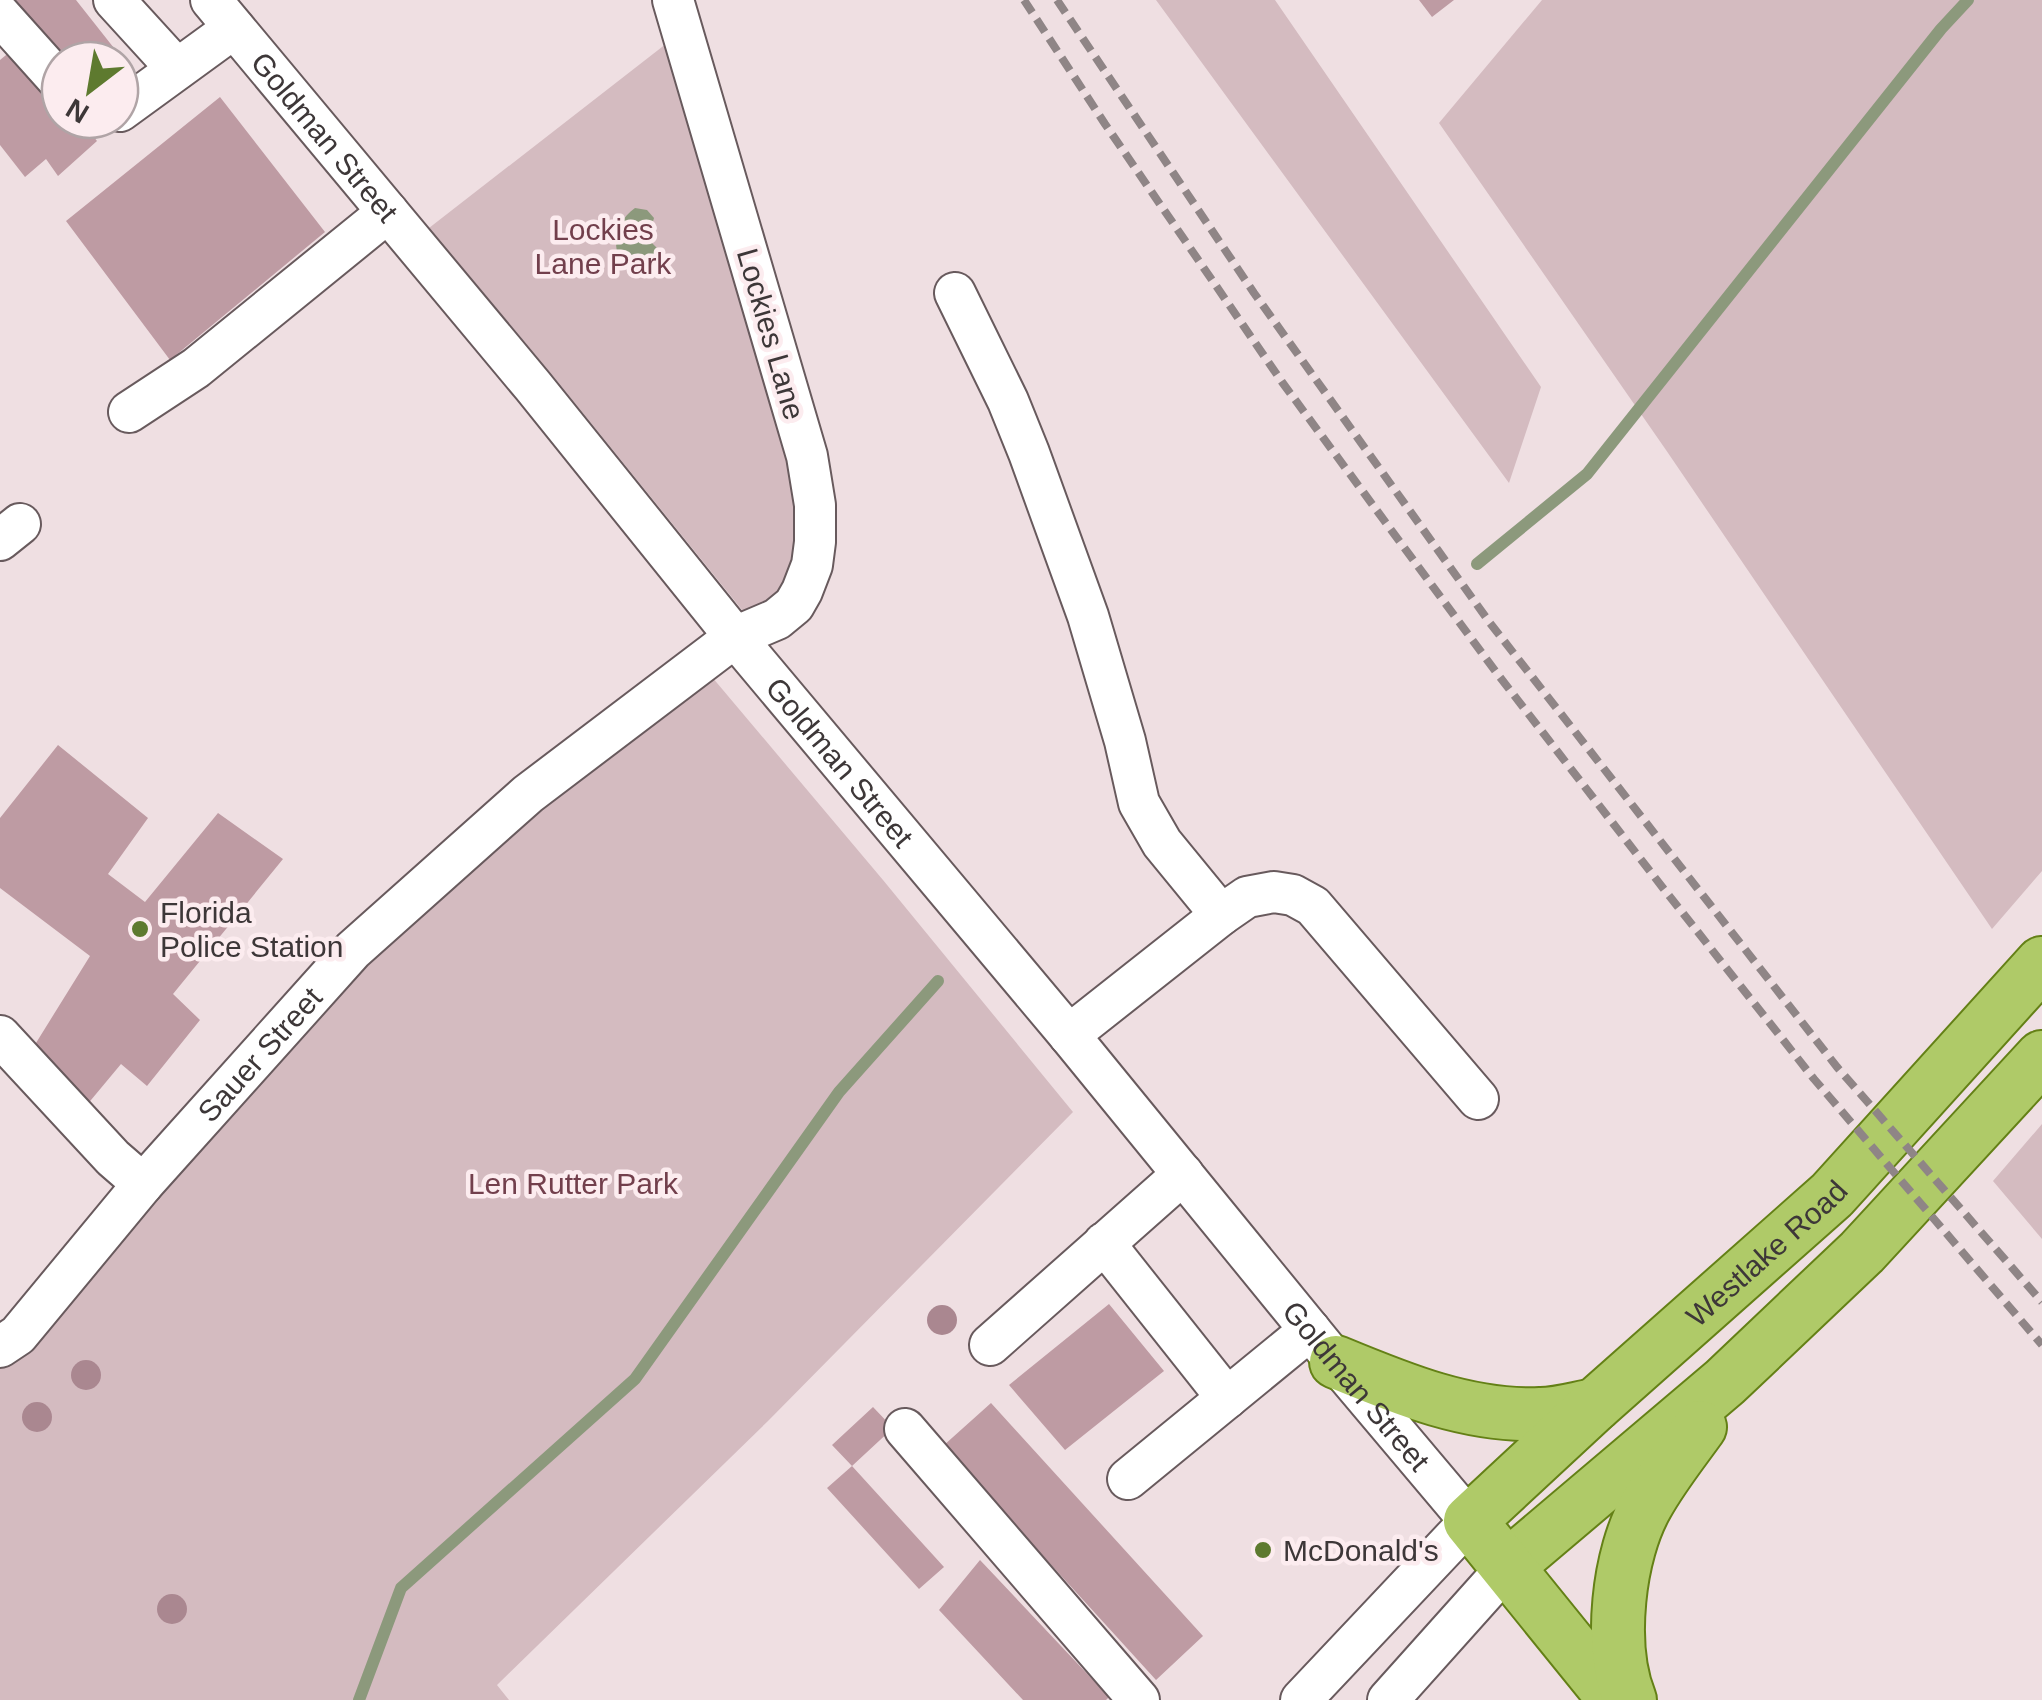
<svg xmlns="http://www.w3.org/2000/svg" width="2042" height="1700" font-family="Helvetica,sans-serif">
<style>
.green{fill:#d4bbc0}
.water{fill:#8c997c}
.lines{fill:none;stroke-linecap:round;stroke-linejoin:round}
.stream{stroke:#8c997c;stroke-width:12}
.building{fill:#be9ba3}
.minor-casing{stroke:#685a5d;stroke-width:44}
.major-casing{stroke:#648016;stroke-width:56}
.minor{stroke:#fff;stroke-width:40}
.major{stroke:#afca68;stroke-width:52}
.rail{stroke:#8f8586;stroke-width:8;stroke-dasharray:15 8;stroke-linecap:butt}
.tree{fill:#aa8790}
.poi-dot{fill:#5e7a2f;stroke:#fcecef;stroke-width:4}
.labels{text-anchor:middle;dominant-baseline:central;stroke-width:9;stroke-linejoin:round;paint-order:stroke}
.street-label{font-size:30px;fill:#3d3738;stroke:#fcecef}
.park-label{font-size:30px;fill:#723f4c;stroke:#fcecef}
.poi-label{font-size:30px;fill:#3d3738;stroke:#fcecef;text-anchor:start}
</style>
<rect width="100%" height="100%" fill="#efdfe2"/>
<path class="green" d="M1156 0H1275L1541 387 1509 483Z
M1542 0H2042V871L1992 929 1666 450 1439 123Z
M671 40 801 500 791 584 747 616 549 371 429 228Z
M712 677 883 880 1073 1112 768 1421 497 1685 509 1700H0V1363L362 959 534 807Z
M2042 1124V1239L1993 1181Z"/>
<path class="water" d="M635 208 647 210 654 218 648 239 662 253 658 269 648 275C609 273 607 227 635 208Z"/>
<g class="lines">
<path class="stream" d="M1477 564 1587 474 1941 29 1968 0
M359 1700 401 1588 635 1379 839 1092 938 981"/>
</g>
<path class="building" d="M12 0H76L140 81 120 94V60H60V120H81L97 141 58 176 46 159 25 177 0 145V60L17 46Z
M1419 0H1454L1432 17Z
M220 97 325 232 170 360 66 221Z
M58 745 148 818 108 874 145 902 218 813 283 859 173 994 200 1020 147 1086 121 1064 86 1106 31 1051 90 956 0 888V818Z
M1109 1304 1164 1371 1065 1450 1009 1385Z
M991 1403 1203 1636 1156 1680 943 1446Z
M873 1407 893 1428 852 1466 832 1445Z
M852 1466 944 1567 919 1589 827 1488Z
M980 1560 1109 1697 1106 1700H1023L939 1610Z"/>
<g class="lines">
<defs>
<g id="minor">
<path d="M114 0 177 69"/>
<path id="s1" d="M211 0 533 386 735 637 1069 1035 1336 1362 1470 1521 1301 1700"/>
<path d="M0 15 60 82"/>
<path d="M120 111 234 28"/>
<path d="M955 293 1008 401 1029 453 1088 616 1125 741 1139 803 1162 843 1221 915"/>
<path d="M129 412 196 368 388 212"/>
<path d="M0 540 20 524"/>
<path d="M1069 1035 1221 915 1247 897 1274 892 1293 895 1313 906 1478 1099"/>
<path d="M0 1036 113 1158 143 1184"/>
<path d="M1104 1243 1227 1398"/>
<path d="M990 1345 1183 1174"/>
<path id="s2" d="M0 1347 18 1335 143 1184 353 950 528 794 735 637 777 619 794 605 802 591 812 565 815 542V505L807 456 673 0"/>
<path d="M905 1429 1139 1700"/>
<path d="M1128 1479 1310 1330"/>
<path d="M1388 1700 1508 1566"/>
</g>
<g id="major">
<path d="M1336 1362C1401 1389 1469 1417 1540 1414 1558 1414 1577 1408 1595 1405"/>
<path d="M1508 1566 1725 1382 1862 1252 2042 1057"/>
<path id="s3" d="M1615 1700 1470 1521 1595 1405 1832 1195 2042 963"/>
<path d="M1630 1700C1608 1646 1618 1554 1647 1504 1662 1477 1682 1452 1700 1427"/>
</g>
</defs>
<use href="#minor" class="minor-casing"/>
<use href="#major" class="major-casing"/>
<use href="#minor" class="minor"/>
<use href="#major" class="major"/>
<path class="rail" d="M1024 0 1105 124 1282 382 1496 672 1663 888 1814 1079 2042 1345
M1057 0 1254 293 1490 623 1837 1067 2042 1302"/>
</g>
<g class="tree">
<circle cx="942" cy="1320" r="15"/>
<circle cx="86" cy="1375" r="15"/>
<circle cx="37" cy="1417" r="15"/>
<circle cx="172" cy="1609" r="15"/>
</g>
<g class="poi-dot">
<circle cx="140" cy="929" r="10"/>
<circle cx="1263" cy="1550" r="10"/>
</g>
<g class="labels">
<g class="street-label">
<text stroke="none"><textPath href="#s1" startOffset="178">Goldman Street</textPath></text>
<text transform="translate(771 334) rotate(74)">Lockies Lane</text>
<text stroke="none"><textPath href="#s1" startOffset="988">Goldman Street</textPath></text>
<text stroke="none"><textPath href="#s2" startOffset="392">Sauer Street</textPath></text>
<text stroke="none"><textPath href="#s3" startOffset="630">Westlake Road</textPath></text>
<text stroke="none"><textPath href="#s1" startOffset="1798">Goldman Street</textPath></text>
</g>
<g class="park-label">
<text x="603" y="229">Lockies<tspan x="603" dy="34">Lane Park</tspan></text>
<text x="573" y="1183">Len Rutter Park</text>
</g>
<g class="poi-label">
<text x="160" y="912">Florida<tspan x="160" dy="34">Police Station</tspan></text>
<text x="1283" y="1550">McDonald's</text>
</g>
</g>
<g transform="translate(90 90) rotate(211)"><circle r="48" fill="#fcecef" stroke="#b0a4a6" stroke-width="2.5"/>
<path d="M0-8L18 38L0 25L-18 38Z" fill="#5e7a2f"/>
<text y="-15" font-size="28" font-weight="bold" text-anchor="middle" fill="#3d3738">N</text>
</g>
</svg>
